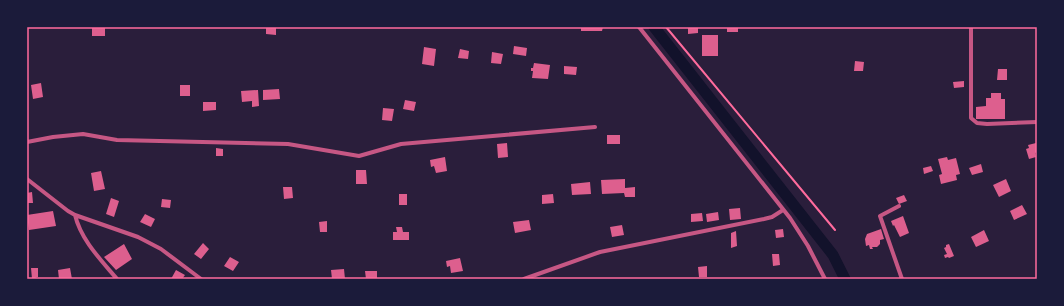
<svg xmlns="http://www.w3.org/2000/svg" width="1064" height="306" font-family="Literata,serif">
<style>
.green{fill:#2a1e3b}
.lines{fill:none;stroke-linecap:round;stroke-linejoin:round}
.canal{stroke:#12122b;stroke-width:11}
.building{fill:#dd5f8e}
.path{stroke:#ff6b9d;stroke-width:2}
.minor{stroke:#c65784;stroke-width:4}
.neatline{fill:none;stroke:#ff6b9d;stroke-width:1.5}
</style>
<rect width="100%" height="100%" fill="#1b1b3a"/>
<path class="green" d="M27 27H1037V279H27Z"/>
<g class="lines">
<path class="canal" d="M654 27 833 255 845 279"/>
</g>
<path class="building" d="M92 27H105V36H92Z
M266 27H276V35L266 34Z
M581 27H603L602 31H581Z
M688 27H698V33L688 34Z
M727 27H738V32H727Z
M702 35H718V56H702Z
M514 46 527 48 526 56 513 54Z
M424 47 436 49 434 66 422 64Z
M460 49 469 51 468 59 458 58Z
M492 52 503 54 501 64 491 63Z
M855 61 864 62 863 71H854Z
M534 63 550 65 548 79 532 78 533 71H531V68H533Z
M564 66 577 67 576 75 564 74Z
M998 69H1007V80H997Z
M964 81V87L954 88 953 82Z
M41 83 43 97 33 99 31 85Z
M180 85H190V96H180Z
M279 89 280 99 263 100V90Z
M258 90 259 106 252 107V101L242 102 241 91Z
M991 93H1001V99H1005V119H976V107L986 106V98H991Z
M405 100 416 102 414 111 403 109Z
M203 102H216V110L203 111Z
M383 108 394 109 392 121 382 120Z
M607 135H620V144H607Z
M507 143 508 157 498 158 497 144Z
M1036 143 1037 152 1035 153 1036 157 1029 159 1026 149 1029 148 1028 145Z
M216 148 223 149V156H216Z
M445 157 447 171 436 173 434 166 431 167 430 160Z
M947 157 948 160 956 158 960 174 956 175 957 180 941 184 939 175 942 174 938 159Z
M981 164 983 172 972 175 969 168Z
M931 166 933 171 924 174 923 168Z
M356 170H366L367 184H356Z
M101 171 105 189 94 191 91 173Z
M625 179V188L635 187V197H625L624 193 602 194 601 180Z
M1006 179 1011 191 999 197 993 185Z
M590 182 591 194 572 195 571 184Z
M283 187H292L293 198 284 199Z
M32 192 33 203H27V193Z
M399 194H407V205H399Z
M553 194 554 203 542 204V195Z
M904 195 907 201 899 204 896 198Z
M111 198 119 201 114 217 106 214Z
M162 199 171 200 170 208 161 207Z
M1022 205 1027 214 1014 220 1010 211Z
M740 208 741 219 730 220 729 209Z
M53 211 56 226 29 230 27 215Z
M718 212 719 220 707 222 706 214Z
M702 213 703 221 691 222V214Z
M145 214 155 219 151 227 140 222Z
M903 216 909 233 900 237 894 225 893 226 891 221Z
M529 220 531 230 515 233 513 222Z
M327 221V232H320L319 222Z
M622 225 624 235 612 237 610 227Z
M396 227H402L403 232H409V240H393V232H397Z
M783 229 784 237 776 238 775 230Z
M881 229 884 239 880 240V244L877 247H872L873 249H870L869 245 866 246 865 239 867 234Z
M984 230 989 241 976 247 971 237Z
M736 231 737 246 731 248V233Z
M203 243 209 249 201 259 194 254Z
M124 244 132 259 116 270 104 257Z
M949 244 954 256 949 258 948 257 945 258 944 255 947 254 944 248 946 247V245Z
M772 254H779L780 265 773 266Z
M230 257 239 262 233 271 224 266Z
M460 258 463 271 451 273 450 266 447 267 446 261Z
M707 266V277H699L698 267Z
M31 268H38V277L32 279Z
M70 268 72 279H59L58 270Z
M344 269 345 279H332L331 270Z
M176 270 185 275 182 279H171Z
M365 271H377V279H366Z"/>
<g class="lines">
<path class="path" d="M666 27 835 230"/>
<path class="minor" d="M639 27 790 218 808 246 825 279
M971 27V118L977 123 987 124 1037 122
M27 142 53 137 83 134 117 140 288 144 359 156 401 144 595 127
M27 179 68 211 75 215 138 237 161 249 201 279
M899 206 880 216 902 279
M75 215C81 240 101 260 117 279
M524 279 600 252 764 219 772 217 783 210"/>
</g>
<rect width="1064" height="306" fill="none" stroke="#1b1b3a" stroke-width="56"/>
<rect x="28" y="28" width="1008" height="250" class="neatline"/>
</svg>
